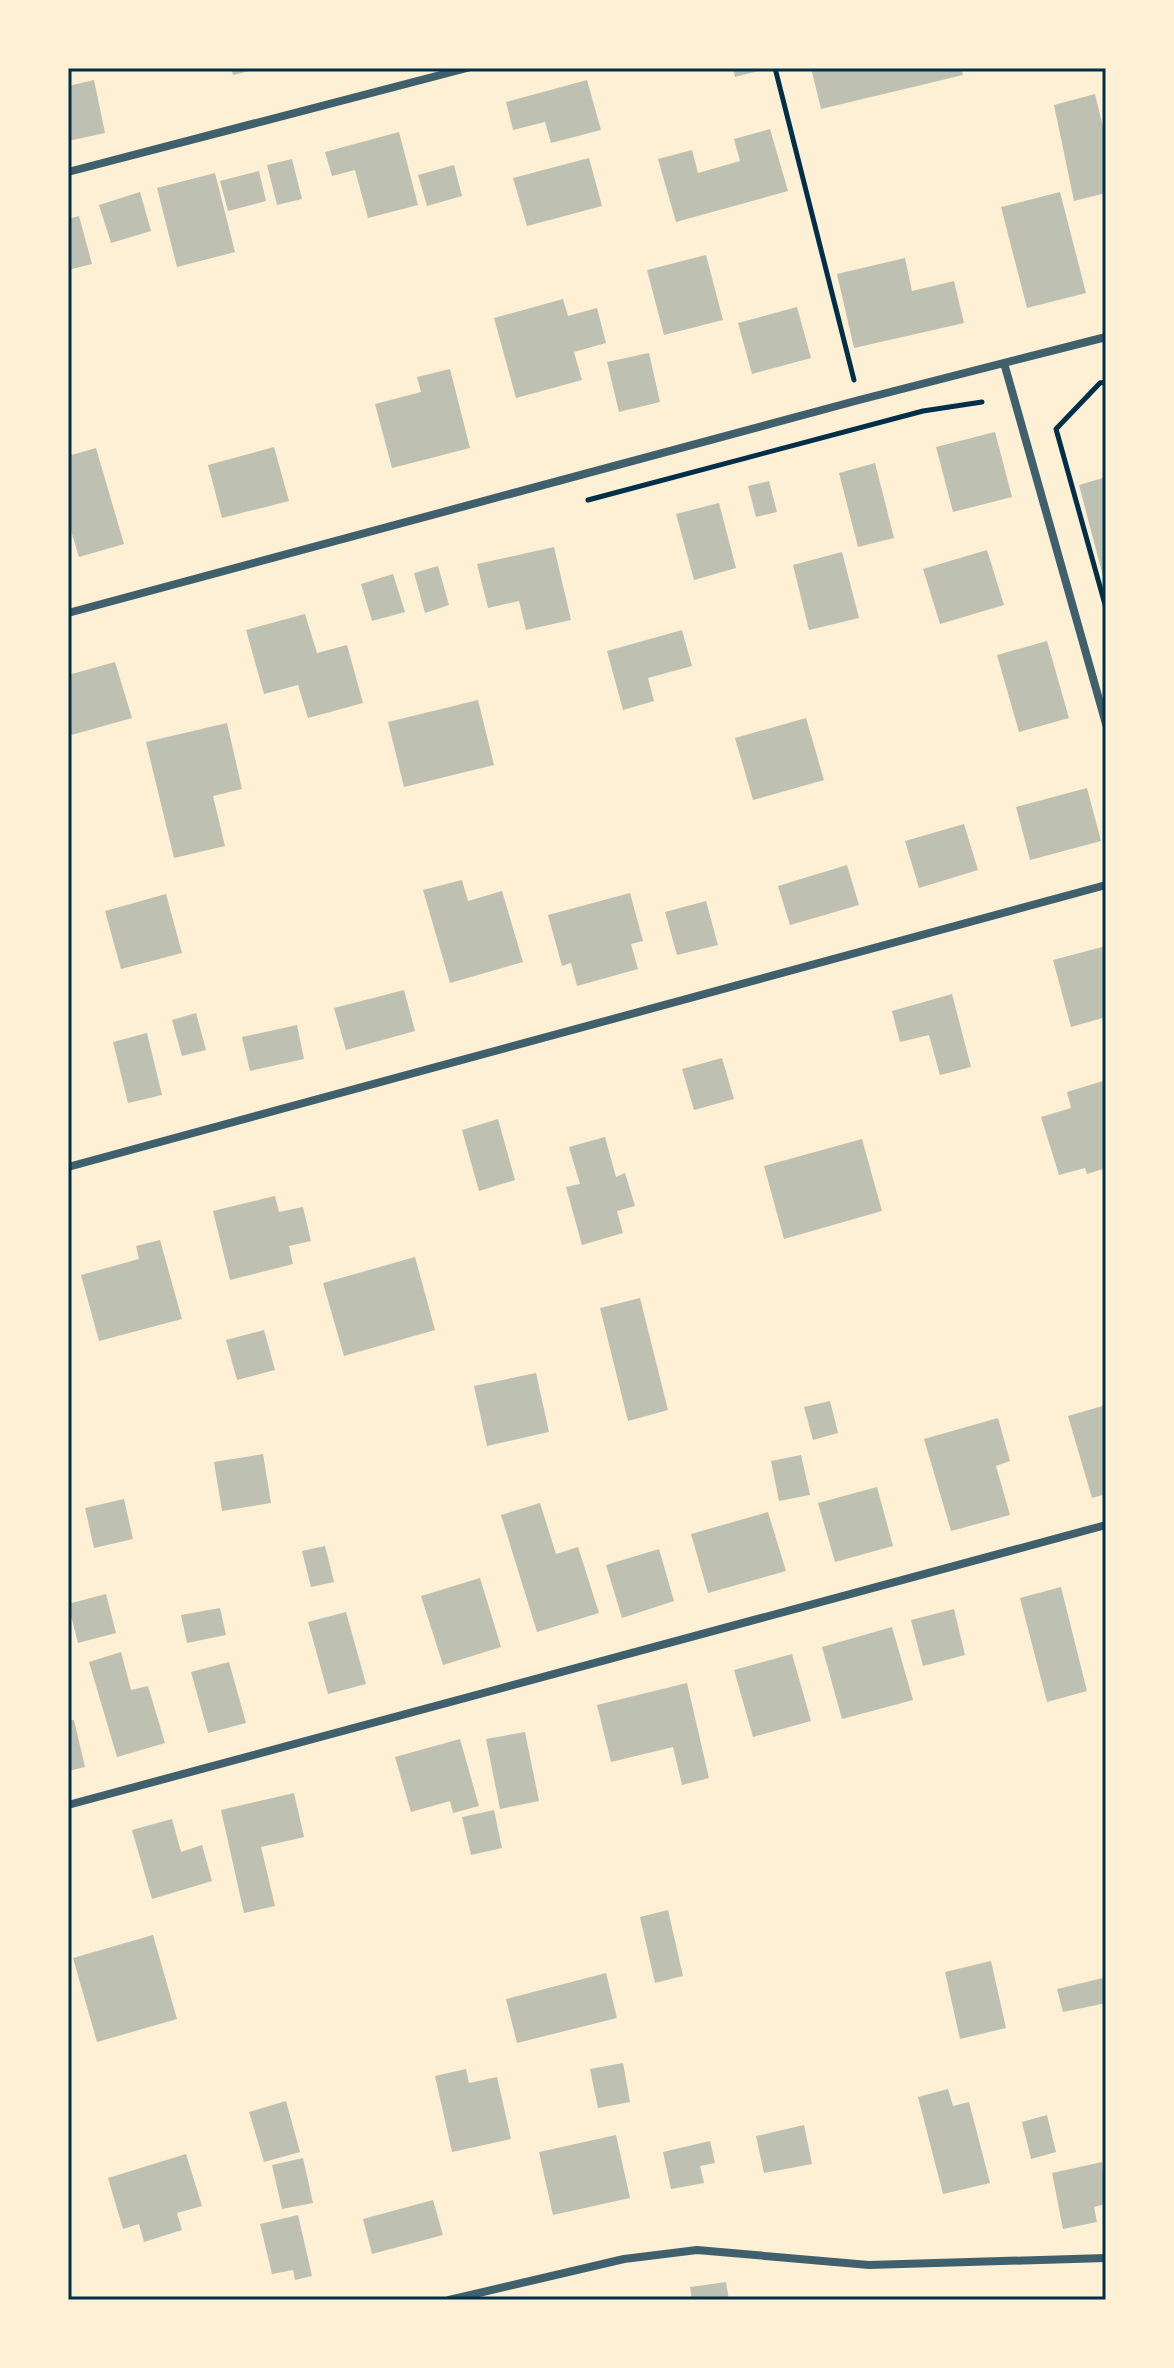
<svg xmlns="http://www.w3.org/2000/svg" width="1174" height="2368" font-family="'Alegreya Sans',sans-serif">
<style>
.building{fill:#bec0b2}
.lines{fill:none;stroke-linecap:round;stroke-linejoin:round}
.path{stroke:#003049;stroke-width:5}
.minor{stroke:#3f606c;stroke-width:8}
.neatline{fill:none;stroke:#003049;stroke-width:3}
</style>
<rect width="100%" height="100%" fill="#fdf0d5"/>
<path class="building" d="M231 68H258V69L233 75Z
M733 68H758V71L735 77Z
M811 68H961L963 75 821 109Z
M94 80 105 133 68 141V86Z
M587 80 601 130 551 143 545 122 513 130 506 102Z
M1095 94 1106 139V193L1074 201 1054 105Z
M770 129 788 191 676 222 658 159 692 150 698 173 740 161 734 139Z
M399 132 418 205 368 218 355 170 332 176 325 152Z
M589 158 602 206 527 226 513 178Z
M292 159 302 199 277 205 267 165Z
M454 165 462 196 427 206 418 175Z
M259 171 266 201 228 211 220 181Z
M215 173 235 252 177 267 157 188Z
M140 192 151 231 111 243 99 205Z
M1060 192 1086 293 1027 308 1001 207Z
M79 216 92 264 68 270V219Z
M706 255 723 320 664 335 647 270Z
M905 258 912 291 954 281 964 323 854 348 837 274Z
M563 299 568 316 597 308 606 343 574 352 582 380 516 398 494 318Z
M797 307 811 358 752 374 738 323Z
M649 353 660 402 619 412 607 362Z
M450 369 470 448 392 468 375 404 421 392 417 377Z
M995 432 1012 497 953 512 936 447Z
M274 447 289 501 222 518 208 465Z
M96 448 124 544 79 557 68 521V456Z
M875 463 894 538 858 547 839 473Z
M1106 477V579L1104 580 1079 485Z
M769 481 777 512 756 517 748 486Z
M719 503 736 568 694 580 676 514Z
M554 547 571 620 526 630 519 601 488 608 477 564Z
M987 550 1004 605 940 624 923 569Z
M842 552 859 618 809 630 793 565Z
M438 566 449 605 425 613 414 573Z
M393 574 405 612 372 621 361 584Z
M305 614 317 653 347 645 363 703 308 718 298 685 264 694 246 630Z
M682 630 692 666 648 678 654 701 623 710 607 651Z
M1047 641 1069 718 1019 732 997 655Z
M115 662 132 718 68 736V675Z
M478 700 494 765 404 787 388 722Z
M806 718 824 780 753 800 735 738Z
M227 723 242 789 213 796 225 846 174 858 146 742Z
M1087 788 1101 841 1030 860 1016 807Z
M964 824 978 870 919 888 905 841Z
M847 865 859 905 790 925 778 886Z
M462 880 468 901 502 891 523 962 450 983 423 890Z
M630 893 643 941 631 944 638 969 577 986 571 963 562 966 548 915Z
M166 894 182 953 121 969 105 911Z
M706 901 718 945 677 955 665 912Z
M1106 946V1017L1071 1027 1053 960Z
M404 990 415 1031 346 1050 334 1008Z
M952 994 971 1067 940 1075 929 1035 900 1042 892 1011Z
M196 1013 206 1050 182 1056 172 1020Z
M297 1025 304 1059 250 1071 242 1037Z
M147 1033 162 1095 128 1103 113 1042Z
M722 1058 734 1099 694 1110 682 1069Z
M1106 1080V1168L1087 1174 1085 1168 1059 1175 1041 1117 1071 1108 1067 1092Z
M498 1119 515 1180 479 1191 462 1130Z
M605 1137 616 1177 625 1173 635 1206 617 1211 623 1233 582 1245 566 1187 580 1184 569 1147Z
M862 1139 882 1211 784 1239 764 1166Z
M275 1196 279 1212 303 1207 311 1241 289 1246 293 1264 230 1280 213 1211Z
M160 1240 182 1319 99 1341 81 1275 139 1259 136 1246Z
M415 1257 435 1330 344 1356 323 1283Z
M640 1298 668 1410 628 1421 600 1308Z
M264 1330 275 1370 237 1380 226 1340Z
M536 1373 549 1432 487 1446 474 1386Z
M830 1401 838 1433 813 1440 804 1407Z
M1106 1405V1494L1092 1498 1068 1416Z
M998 1418 1010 1461 996 1466 1010 1515 951 1531 924 1439Z
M263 1454 271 1503 222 1511 214 1462Z
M801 1455 810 1495 779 1501 771 1461Z
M877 1487 893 1546 835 1562 818 1503Z
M124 1499 133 1539 94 1548 85 1508Z
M540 1503 556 1554 578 1547 599 1613 537 1632 501 1515Z
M768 1512 786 1571 708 1593 691 1534Z
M325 1546 334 1582 311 1587 302 1551Z
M659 1549 674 1601 622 1618 606 1565Z
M480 1578 501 1647 443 1665 421 1596Z
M1061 1587 1087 1691 1047 1702 1020 1598Z
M106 1594 116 1633 78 1643 68 1604Z
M220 1608 226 1635 187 1643 181 1615Z
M954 1609 965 1655 923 1666 911 1620Z
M346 1612 366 1684 328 1694 308 1622Z
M892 1627 913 1700 842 1719 822 1647Z
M121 1652 131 1690 148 1686 165 1743 117 1757 89 1662Z
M792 1654 811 1721 753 1737 734 1670Z
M229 1662 246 1723 208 1733 191 1672Z
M687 1683 709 1778 682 1785 673 1747 611 1762 597 1705Z
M74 1720 85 1767 68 1771V1721Z
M525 1732 539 1801 500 1809 486 1739Z
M460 1739 479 1806 453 1813 450 1801 411 1812 395 1757Z
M294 1793 304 1837 261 1847 275 1906 244 1913 221 1810Z
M494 1810 502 1848 471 1855 462 1817Z
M172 1819 181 1852 202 1845 212 1881 152 1899 132 1830Z
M668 1910 683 1976 655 1983 640 1917Z
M153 1935 177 2019 97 2042 73 1958Z
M991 1961 1006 2028 960 2039 945 1972Z
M606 1973 617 2018 517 2043 506 1999Z
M1103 1978 1106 2003 1063 2012 1057 1989Z
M623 2063 630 2102 598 2108 590 2069Z
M466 2069 469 2083 497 2077 511 2139 452 2152 435 2076Z
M948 2089 953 2106 969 2102 990 2183 943 2194 918 2097Z
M286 2101 300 2152 264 2162 249 2112Z
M1047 2115 1056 2152 1031 2159 1022 2122Z
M804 2125 812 2164 764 2173 756 2136Z
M616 2135 630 2198 553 2215 539 2152Z
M710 2141 715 2163 700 2166 704 2183 671 2189 663 2152Z
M186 2154 202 2206 177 2213 182 2230 144 2242 139 2224 123 2229 108 2178Z
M303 2158 313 2203 282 2209 272 2165Z
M1102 2162 1106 2204 1094 2207 1097 2222 1063 2229 1052 2173Z
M433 2200 443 2235 372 2254 363 2219Z
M298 2215 312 2276 295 2280 293 2270 272 2274 260 2224Z
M726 2282 729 2300H692L690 2287Z"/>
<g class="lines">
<path class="path" d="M775 68 854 380
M1106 382 1100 383 1056 429 1106 608
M588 500 923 411 982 402"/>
<path class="minor" d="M68 172 467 68
M1004 363 1106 724
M68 613 859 400 1106 337
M68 1167 1106 885
M68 1805 1106 1525
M449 2300 624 2259 697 2250 869 2265 1106 2258"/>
</g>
<rect width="1174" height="2368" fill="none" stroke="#fdf0d5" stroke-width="140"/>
<rect x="70" y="70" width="1034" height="2228" class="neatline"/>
</svg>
